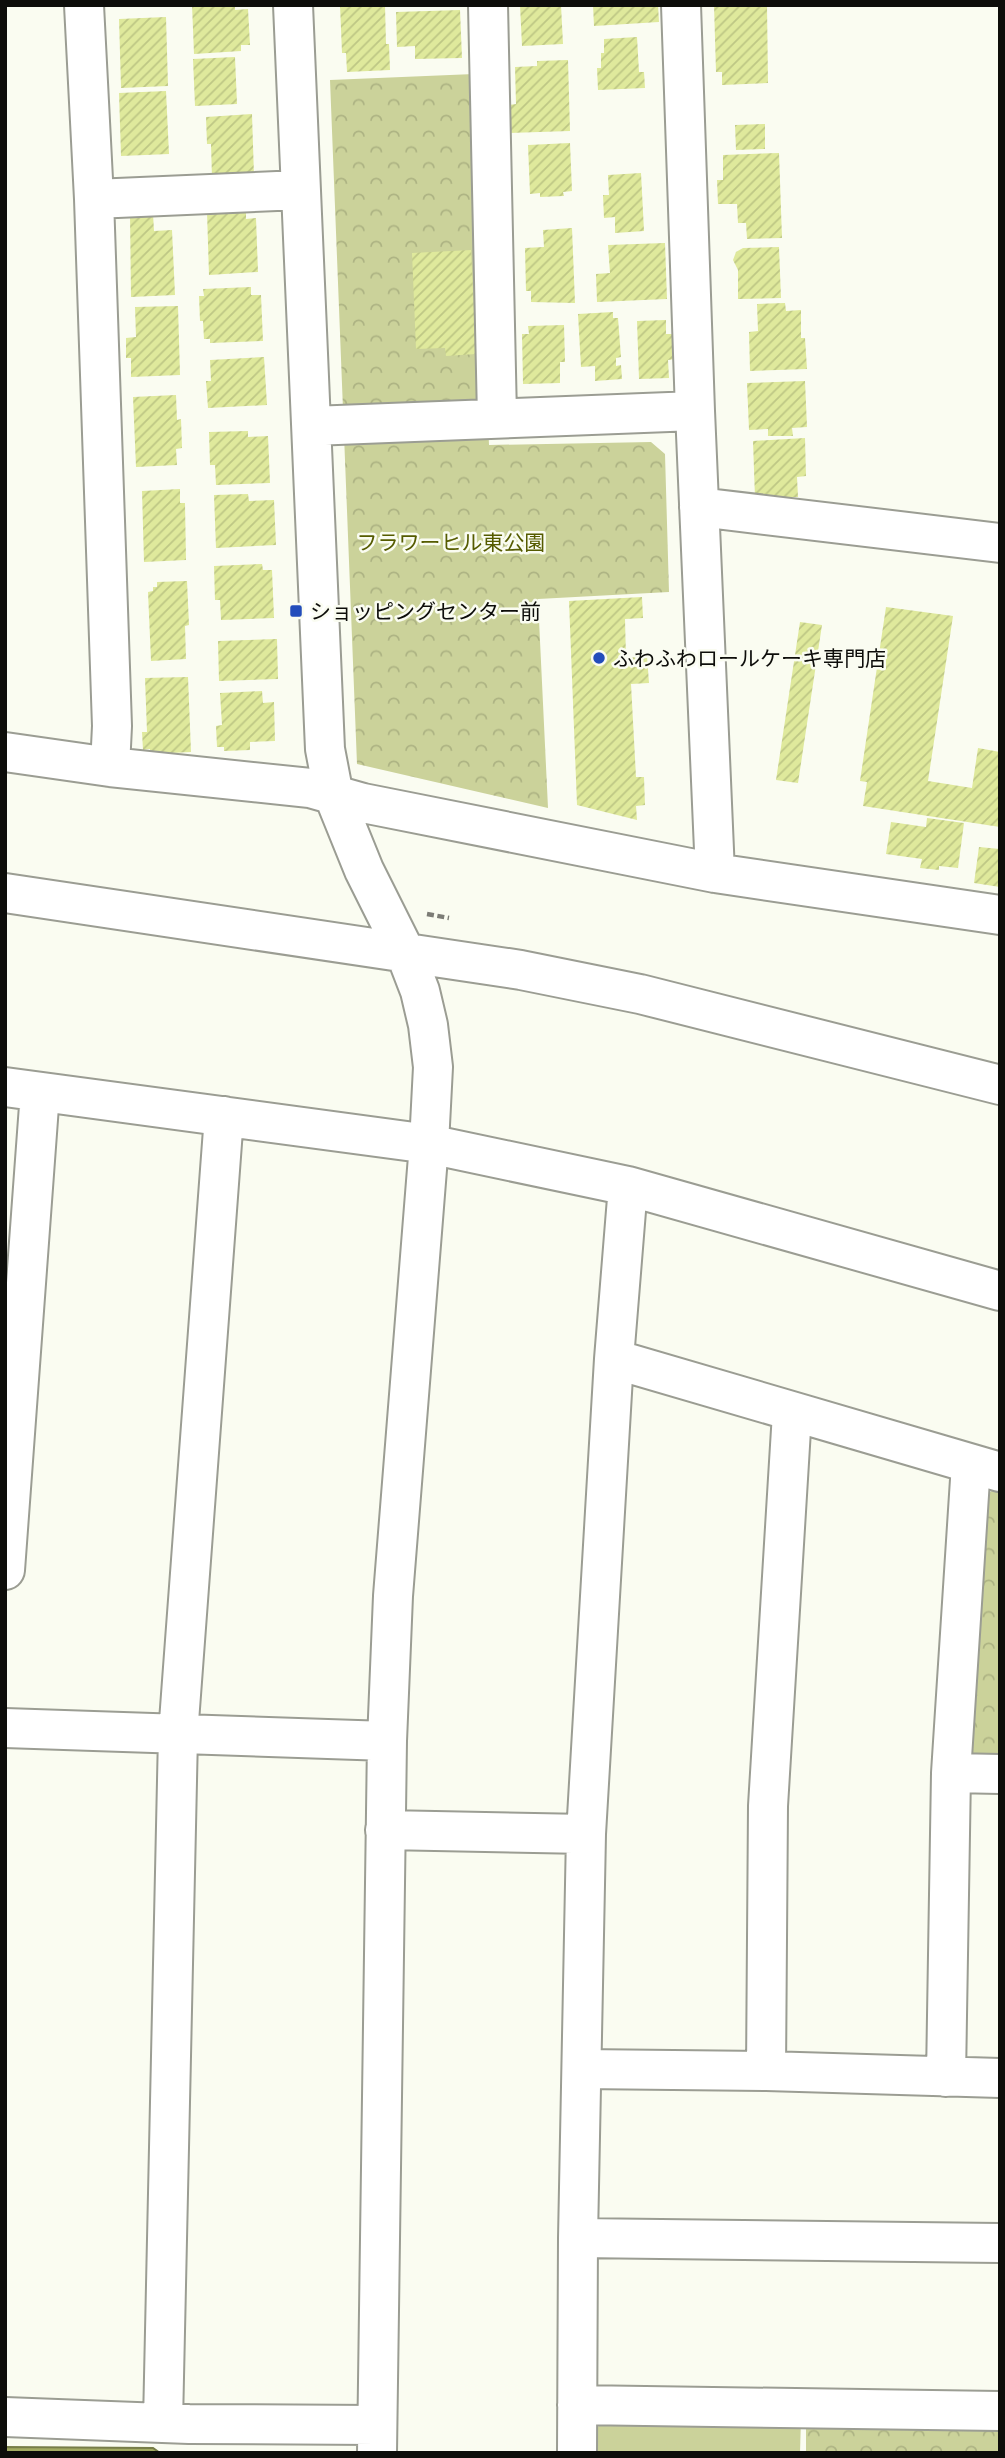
<svg xmlns="http://www.w3.org/2000/svg" width="1005" height="2458" font-family="'Work Sans','Noto Sans JP',sans-serif">
<style>
.park{fill:url(#park-crowns)}
.pitch{fill:#cbd29a}
.water{fill:#a4ad63;stroke:#777d48;stroke-width:2}
.building{fill:url(#building-hatch)}
.lines{fill:none;stroke-linecap:round;stroke-linejoin:round}
.minor-casing{stroke:#9b9d93;stroke-width:42}
.path{stroke:#7c7c76;stroke-width:4.5;stroke-dasharray:7 3.5;stroke-linecap:butt}
.minor{stroke:#fff;stroke-width:38}
.poi-dot{fill:#234dbb;stroke:#fafcf1;stroke-width:2.5}
.labels{text-anchor:middle;dominant-baseline:central;stroke-width:5;stroke-linejoin:round;paint-order:stroke}
.park-label{font-size:21px;fill:#555b00;stroke:#fafcf1}
.poi-label{font-size:21px;fill:#0d0d0a;stroke:#fafcf1;text-anchor:start}
</style>
<defs>
<pattern id="park-crowns" width="20" height="18" patternUnits="userSpaceOnUse" patternTransform="scale(1.75)"><rect width="20" height="18" fill="#cbd29a"/><path d="M2 6a3 3 0 1 1 6 0M12 15a3 3 0 1 1 6 0" fill="none" stroke="#adb383"/></pattern>
<pattern id="building-hatch" width="6" height="6" patternUnits="userSpaceOnUse" patternTransform="scale(1.75)"><rect width="6" height="6" fill="#dfe99c"/><path d="M-1 1l2-2M0 6l6-6M5 7l2-2" fill="none" stroke="#bec785"/></pattern>
</defs>
<rect width="100%" height="100%" fill="#fafcf1"/>
<path class="park" d="M474 74 489 445 651 442 665 454 669 592 538 599 548 808 357 764 330 80Z
M996 1488 1000 1489V1763L966 1753 983 1497Z
M806 2418 1000 2423V2453H806Z"/>
<path class="pitch" d="M801 2418 800 2453H594L595 2428 613 2419Z"/>
<path class="water" d="M5 2447 153 2448 160 2453H5Z"/>
<path class="building" d="M192 5H235V10L248 9 250 45H241V51L194 54Z
M340 5H385L386 44H389L390 70 347 72 346 53H342Z
M520 5H561L563 44 522 46Z
M593 5H658L659 22 594 26Z
M714 5H767L768 83 722 85V72H716Z
M460 10 462 58 415 59V46L397 47 396 12Z
M166 17 168 86 121 88 119 19Z
M637 37 639 72H644L645 88 598 90 597 68H601V53H604V39Z
M235 57 237 104 195 106 193 59Z
M568 60 570 131 509 133V105L516 104 515 67 537 66V61Z
M166 91 169 154 121 156 119 93Z
M252 114 254 176 212 178 211 144H207L206 117Z
M765 124V149L736 150 735 125Z
M570 143 572 191 563 192 564 196 540 197V193L530 194 528 145Z
M779 153 782 238 747 239 746 223H738L737 204H718L717 180H723V155Z
M641 173 644 231 615 233V217L604 218 603 195H609L608 175Z
M246 210V219L256 218 258 272 209 275 207 212Z
M153 214 154 231 172 230 175 295 131 297 130 215Z
M572 228 575 303 531 302V291H526L525 248 544 247 543 230Z
M665 243 667 299 597 302 596 274 610 273 608 245Z
M779 247 781 298 738 299V270L733 260 736 252 743 248Z
M471 250 476 354 446 356 445 348 416 349 412 253Z
M251 287V295H261L263 341 210 343V339H204L203 321H200L199 296H204L203 289Z
M785 303 786 311 801 310V338H805L807 369 750 371 749 332 758 331 757 304Z
M178 306 180 375 131 377V358H126V338L136 337 135 307Z
M613 312V318H618L621 357 616 358V366L621 365 622 379 595 381V366L581 367 578 314Z
M666 320V334H675L676 359 668 360 669 378 639 379 637 321Z
M564 325 565 362H560V383L523 384 522 334H529L528 326Z
M264 357 267 405 208 408 206 381H211L210 360Z
M805 381 807 427 792 428 793 436H768V429L749 430 747 383Z
M176 395 177 420 181 419 182 448 176 449 177 465 136 467 133 397Z
M248 431V437L268 436 270 483 216 485 215 465H210L209 432Z
M805 438 806 476 797 477 798 497 755 498 753 441Z
M180 489V503H185L186 560 144 562 142 491Z
M248 494 249 501 274 500 276 545 216 548 214 495Z
M262 564 263 570H272L274 618 221 620 220 600H215L214 566Z
M187 581 189 625 185 626 186 659 151 661 148 592 153 591V587H157V582Z
M642 597 643 618 625 619 626 658 647 656 649 683 631 684 636 777H644L645 805 636 806 637 820 577 805 569 601Z
M886 607 953 616 928 781 972 788 978 748 1000 752V827L863 806 867 782 860 781Z
M800 622 822 625 798 783 776 780Z
M277 639 278 679 219 681 218 641Z
M188 677 191 752 150 754V749L143 750 142 732H147L145 678Z
M262 691 263 703 274 702 275 741 250 742V750L224 751V747H217L216 726 222 725 220 693Z
M927 818 964 823 958 868 939 866V870L920 868 922 859 886 854 891 822 926 827Z
M979 847 1000 849V887L974 883Z"/>
<g class="lines">
<defs>
<path id="minor" d="M84 5 94 199 112 726 110 767
M293 5 325 749 334 796 364 870 405 952 420 991 428 1025 433 1067 429 1144 393 1596 387 1741 377 2453
M488 5 497 417
M681 5 695 411 715 873
M94 199 300 190
M312 426 695 411
M699 507 1000 543
M5 752 110 767 310 788 363 803 715 873 1000 915
M5 893 521 970 640 994 1000 1085
M5 1087 429 1144 628 1186 1000 1291
M614 1359 1000 1472
M5 1570 40 1092
M5 1728 387 1741
M951 1773 1000 1774
M385 1830 586 1834
M582 2069 766 2071 1000 2078
M766 2071 768 1806 792 1413
M946 2077 951 1773 971 1464
M578 2238 1000 2243
M577 2405 1000 2411
M5 2417 189 2424 376 2425
M163 2423 178 1735 224 1116
M577 2453 578 2238 586 1834 614 1359 628 1186"/>
</defs>
<use href="#minor" class="minor-casing"/>
<path class="path" d="M427 914 449 918"/>
<use href="#minor" class="minor"/>
</g>
<g class="poi-dot">
<rect x="289" y="604" width="14" height="14" rx="3.5"/>
<circle cx="599" cy="658" r="7"/>
</g>
<g class="labels">
<g class="park-label">
<text x="451" y="542">フラワーヒル東公園</text>
</g>
<g class="poi-label">
<text x="310" y="611">ショッピングセンター前</text>
<text x="613" y="658">ふわふわロールケーキ専門店</text>
</g>
</g>
<rect width="1005" height="2458" fill="none" stroke="#0d0d0a" stroke-width="14"/>
</svg>
